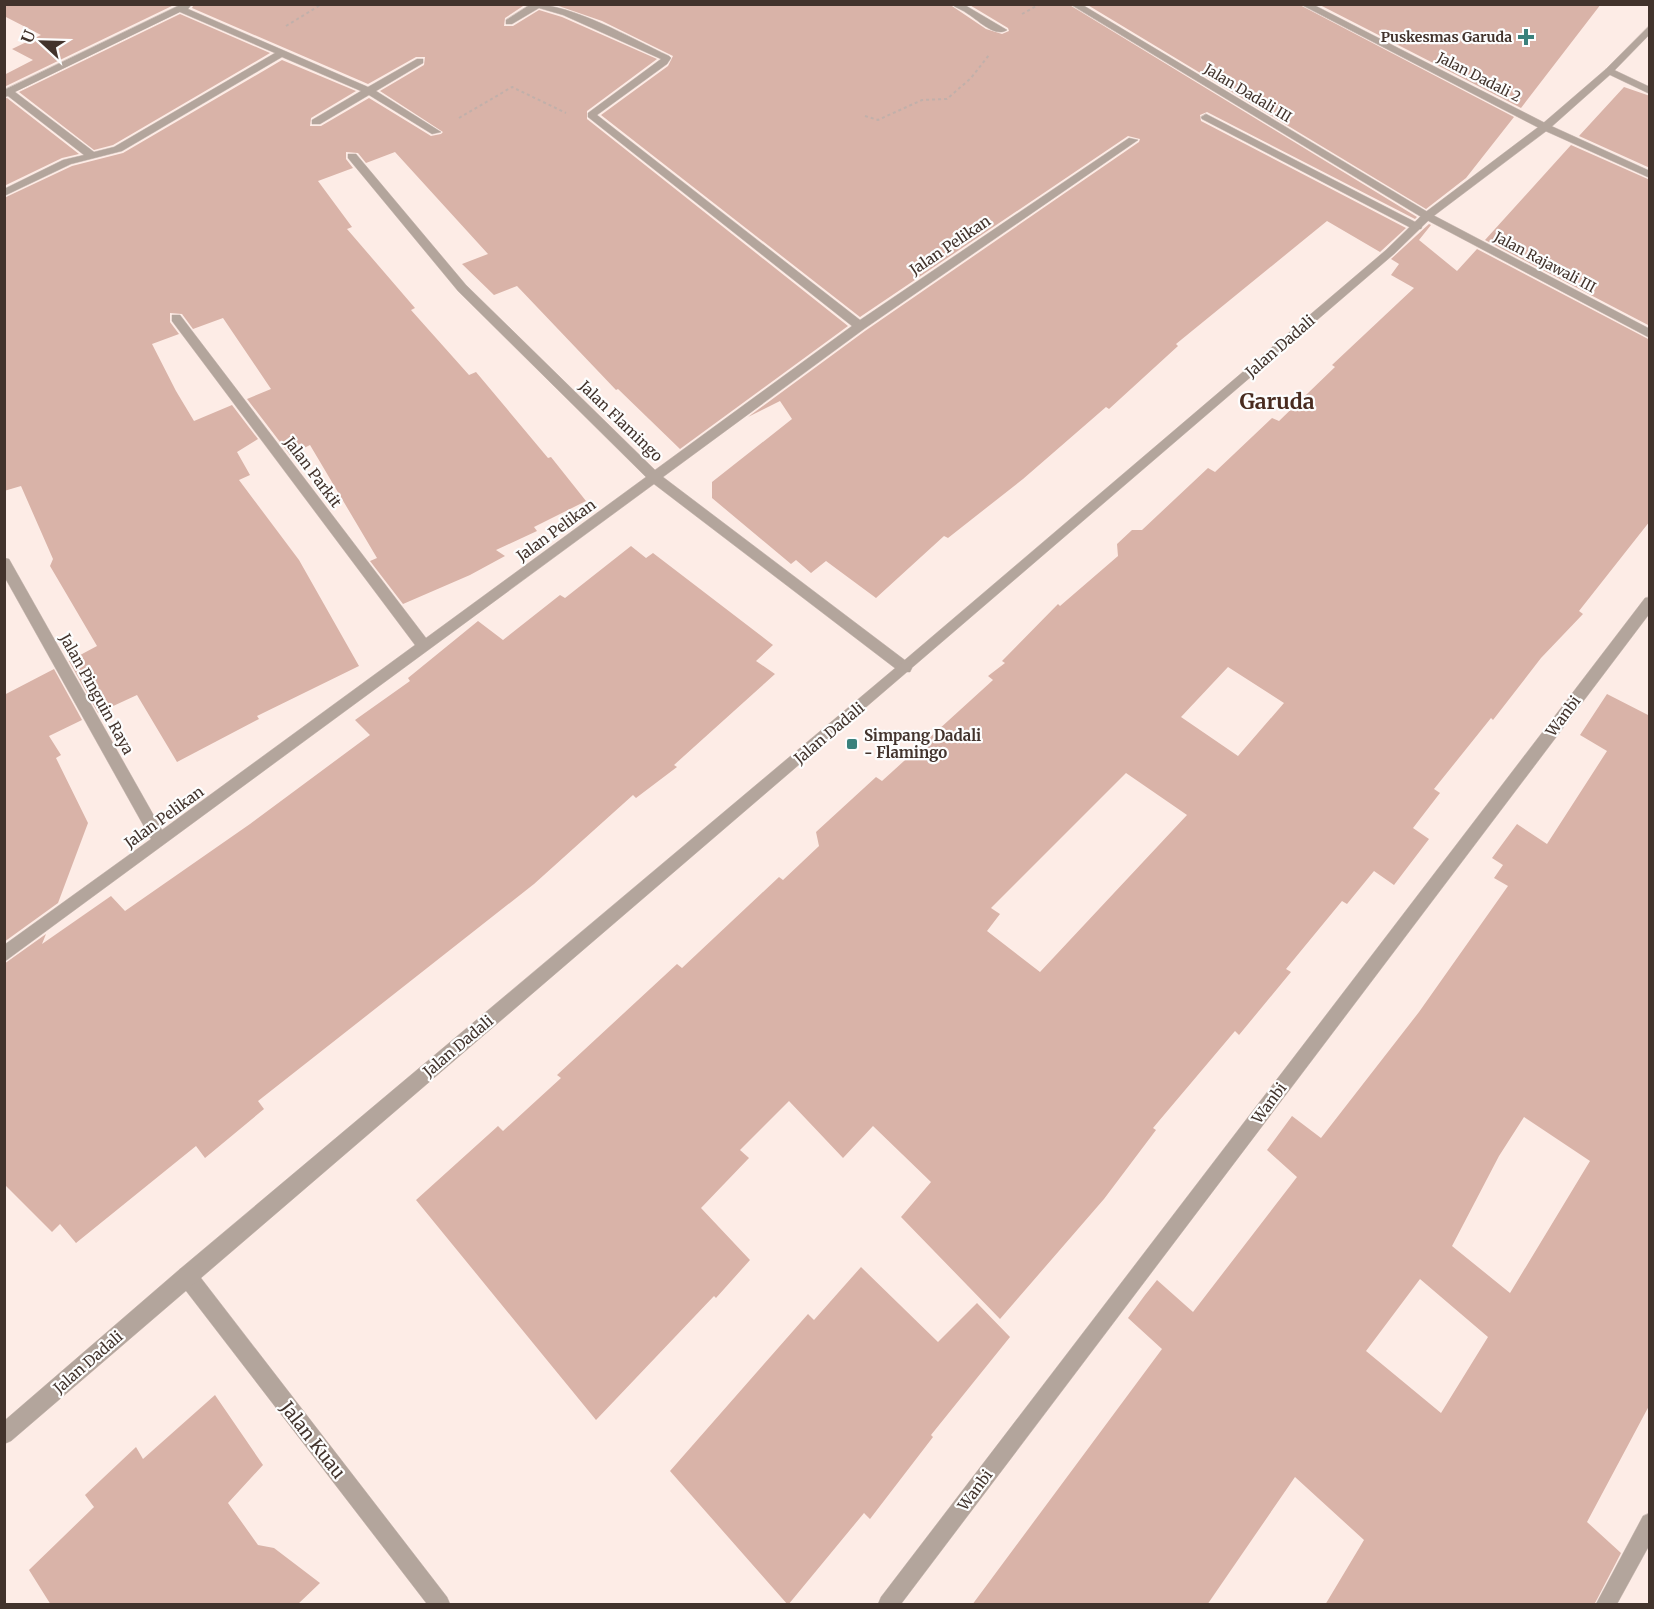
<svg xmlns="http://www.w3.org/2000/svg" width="1654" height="1609" font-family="Merriweather,serif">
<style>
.building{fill:#d9b3a8;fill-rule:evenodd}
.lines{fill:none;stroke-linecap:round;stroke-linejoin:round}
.service-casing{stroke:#d8c7c1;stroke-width:1}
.minor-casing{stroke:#d8c7c1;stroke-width:1}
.tertiary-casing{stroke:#d8c7c1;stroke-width:1}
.path{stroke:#c1b0aa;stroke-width:2;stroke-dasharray:3 3;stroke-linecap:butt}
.service{fill:#b3a59c;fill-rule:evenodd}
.minor{fill:#b3a59c;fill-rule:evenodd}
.tertiary{fill:#b3a59c;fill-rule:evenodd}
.poi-dot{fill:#3a817c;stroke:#fdfdfd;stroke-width:2}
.labels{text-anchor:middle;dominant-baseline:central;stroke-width:4.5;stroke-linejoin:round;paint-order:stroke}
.far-poi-label{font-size:14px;font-weight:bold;fill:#42332c;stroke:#fdfdfd;text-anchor:end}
.far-street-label{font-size:14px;fill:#42332c;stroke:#fdfdfd}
.street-label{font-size:15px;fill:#42332c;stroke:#fdfdfd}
.poi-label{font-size:15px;font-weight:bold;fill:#42332c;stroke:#fdfdfd;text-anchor:start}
.near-street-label{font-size:18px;fill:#42332c;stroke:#fdfdfd}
.district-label{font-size:21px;font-weight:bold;fill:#492b1f;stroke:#fdfdfd}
</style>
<rect width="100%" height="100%" fill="#fdece6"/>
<path class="building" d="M4 4H176L4 87V75L33 60 12 49 41 35 4 16Z
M194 4H526L505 18 504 26H513L539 10 562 17 657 59 587 111V119L848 326 680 449 618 389 616 390 517 286 494 295 462 264 488 254 395 152 366 163 358 153 346 152V159L353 168 318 181 352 227 347 229 415 308 411 310 469 375 476 372 548 458 551 457 586 501 534 527 537 531 496 550 505 556 470 575 403 604 370 561 377 558 310 445 290 455 247 399 271 389 223 318 193 329 182 314 170 313V322L179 334 152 344 176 391 194 421 232 405 258 439 237 452 250 475 239 480 299 560 359 666 257 716 259 719 177 762 137 695 98 713 69 661 97 646 50 566 53 559 21 486 4 491V198L72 166 123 153 282 60 356 91 311 118 310 126H321L369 98 431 136 441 134 443 132 380 91 424 65 425 57H416L368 84 192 8Z
M553 4H949L986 29 1002 34 1009 31 1008 28 968 4H1068L1417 217 1415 219 1207 112 1200 115 1201 121 1406 228 1380 252 1327 221 1176 344 1178 346 1109 409 1106 407 1023 479 948 538 944 536 876 598 826 561 811 573 796 560 791 564 712 498V482L792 419 780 401 748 417 865 331 1139 142 1140 139 1128 136 860 317 601 115 668 66 673 56 602 21Z
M1086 4H1298L1514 117 1466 178 1426 209Z
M1318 4H1601L1521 108Z
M180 14 270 53 113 145 94 150 19 92Z
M1624 87 1650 96V168L1579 136Z
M7 98 79 154 62 158 4 186V99Z
M1571 145 1650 180V326L1485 240Z
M1429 224 1431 225 1419 240 1457 271 1477 249 1650 340V521L1579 611 1583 614 1541 658 1493 720 1491 718 1434 789 1440 793 1413 828 1429 839 1394 885 1374 871 1347 904 1342 901 1286 969 1291 972 1239 1035 1235 1031 1153 1128 1156 1130 1104 1199 1000 1319 901 1217 931 1182 873 1126 843 1158 789 1101 740 1150 749 1158 701 1208 750 1260 716 1298 714 1296 596 1420 416 1200 498 1126 503 1131 561 1078 557 1075 677 964 682 968 779 877 783 880 819 846 816 832 876 777 882 781 993 680 988 676 1005 663 1002 661 1058 604 1060 606 1118 556 1117 544 1132 530H1142L1208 468 1215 472 1272 418 1279 421 1335 367 1332 365 1414 288 1391 275 1399 264 1391 259ZM1228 667 1284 703 1238 756 1181 717ZM1126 773 1187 815 1040 972 987 931 1000 914 991 908Z
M631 546 646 558 653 553 773 645 756 661 775 674 674 765 677 767 636 798 633 795 534 884 258 1101 264 1109 205 1158 196 1146 76 1243 60 1224 52 1232 4 1184V964L46 934 42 944 111 896 125 911 250 824 370 735 355 720 410 681 408 678 478 621 503 640 560 595 565 598Z
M54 669 82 720 49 736 61 755 56 758 88 823 58 903 4 942V695Z
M1607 694 1650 716V1404L1587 1522 1621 1553 1594 1605H1325L1364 1540 1295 1477 1207 1605H972L1162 1349 1128 1318 1145 1295 1157 1280 1193 1312 1297 1177 1267 1150 1292 1116 1321 1138 1419 1012 1508 886 1494 878 1503 865 1492 858 1517 824 1547 844 1607 751 1580 735ZM1524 1117 1590 1161 1510 1293 1452 1246 1499 1156ZM1420 1279 1488 1337 1441 1413 1366 1351Z
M861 1267 938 1342 977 1303 1010 1337 931 1435 933 1437 870 1519 864 1513 788 1605 670 1471 808 1314 814 1320Z
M215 1395 263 1465 228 1503 258 1545 274 1548 320 1583 297 1605H51L29 1570 94 1507 85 1495 136 1447 143 1459Z"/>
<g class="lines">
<defs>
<path id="service" d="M1606 69H1612L1650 87V94L1606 73Z"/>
<path id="minor" d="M182 4H192L188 9 368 87 417 59H423V63L376 91 441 132 432 134 369 95 320 124H312V120L361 91 282 57 122 151 71 164 4 196V189L63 160 84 155 8 96 4 97V90ZM180 12 275 53 114 147 94 152 15 92Z
M531 4C573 4 630 38 669 56L671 58 667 64 597 115 860 320 1129 138 1138 140 864 329 663 477 910 664 912 668 910 672H900L654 484 4 962V945L151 839 4 576V558L9 559 162 830 415 645 172 321V315H180L426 638 646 477 458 291 348 158V154H356L466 285 655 470 852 326 588 117V113L661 59 563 15 539 8 512 24H506V20Z
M951 4H963L1007 30C995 38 978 20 968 14 963 10 956 8 951 4Z
M1070 4H1081L1431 214 1650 329V338L1423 218Z
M1300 4H1312L1549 125 1650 171V178L1541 129Z
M1206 114 1421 225 1422 227 1421 229H1413L1202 119 1201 117Z
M1650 597V613L901 1604H878L881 1597 1645 598Z
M187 1267 194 1269 447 1597 450 1604H427L180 1283 178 1276 180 1269Z
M1650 1513V1544L1617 1604H1596L1643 1516Z"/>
<path id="tertiary" d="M1650 25V34L1612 73 1549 129 1431 218 1394 254 11 1441 4 1444V1421L180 1269 900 664 1386 250 1423 214 1541 125 1606 69Z"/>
</defs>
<use href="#service" class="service-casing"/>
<use href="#minor" class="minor-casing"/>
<use href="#tertiary" class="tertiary-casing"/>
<path class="path" d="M1022 14 1040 4
M286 26 322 4
M865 116 878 120 922 100 947 99 971 78 989 55
M459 118 512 87 566 113"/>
<use href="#service" class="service"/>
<use href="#minor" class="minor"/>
<use href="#tertiary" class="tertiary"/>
</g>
<g class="poi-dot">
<path d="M1523 28h6v6h6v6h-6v6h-6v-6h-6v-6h6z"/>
<rect x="846" y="738" width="12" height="12" rx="3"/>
</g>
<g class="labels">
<g class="far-poi-label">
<text x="1512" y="37">Puskesmas Garuda</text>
</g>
<g class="far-street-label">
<text transform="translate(1479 77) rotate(27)">Jalan Dadali 2</text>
<text transform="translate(1248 93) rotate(31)">Jalan Dadali III</text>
<text transform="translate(1545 262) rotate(28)">Jalan Rajawali III</text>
</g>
<g class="street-label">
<text transform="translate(950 245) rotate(-34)">Jalan Pelikan</text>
<text transform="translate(1280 346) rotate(-41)">Jalan Dadali</text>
<text transform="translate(621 421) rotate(44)">Jalan Flamingo</text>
<text transform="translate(313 472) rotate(53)">Jalan Parkit</text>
<text transform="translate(556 530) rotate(-36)">Jalan Pelikan</text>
<text transform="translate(97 694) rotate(61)">Jalan Pinguin Raya</text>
<text transform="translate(1563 716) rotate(-53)">Wanbi</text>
<text transform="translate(829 733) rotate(-40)">Jalan Dadali</text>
<text transform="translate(164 817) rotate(-36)">Jalan Pelikan</text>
<text transform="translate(458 1046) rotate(-40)">Jalan Dadali</text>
<text transform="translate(1269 1103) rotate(-53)">Wanbi</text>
<text transform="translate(88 1362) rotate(-41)">Jalan Dadali</text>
<text transform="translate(975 1490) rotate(-53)">Wanbi</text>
</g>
<g class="poi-label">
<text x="864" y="735">Simpang Dadali<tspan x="864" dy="17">- Flamingo</tspan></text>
</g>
<g class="near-street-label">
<text transform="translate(313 1440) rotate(52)">Jalan Kuau</text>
</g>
<g class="district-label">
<text x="1277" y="401">Garuda</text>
</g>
</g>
<rect width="1654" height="1609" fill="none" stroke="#42332c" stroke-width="12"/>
<g transform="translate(42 42) rotate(292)" stroke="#fdfdfd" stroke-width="4.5" paint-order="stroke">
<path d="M0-4.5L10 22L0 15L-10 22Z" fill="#42332c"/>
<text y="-9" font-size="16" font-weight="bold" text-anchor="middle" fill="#42332c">U</text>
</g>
</svg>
